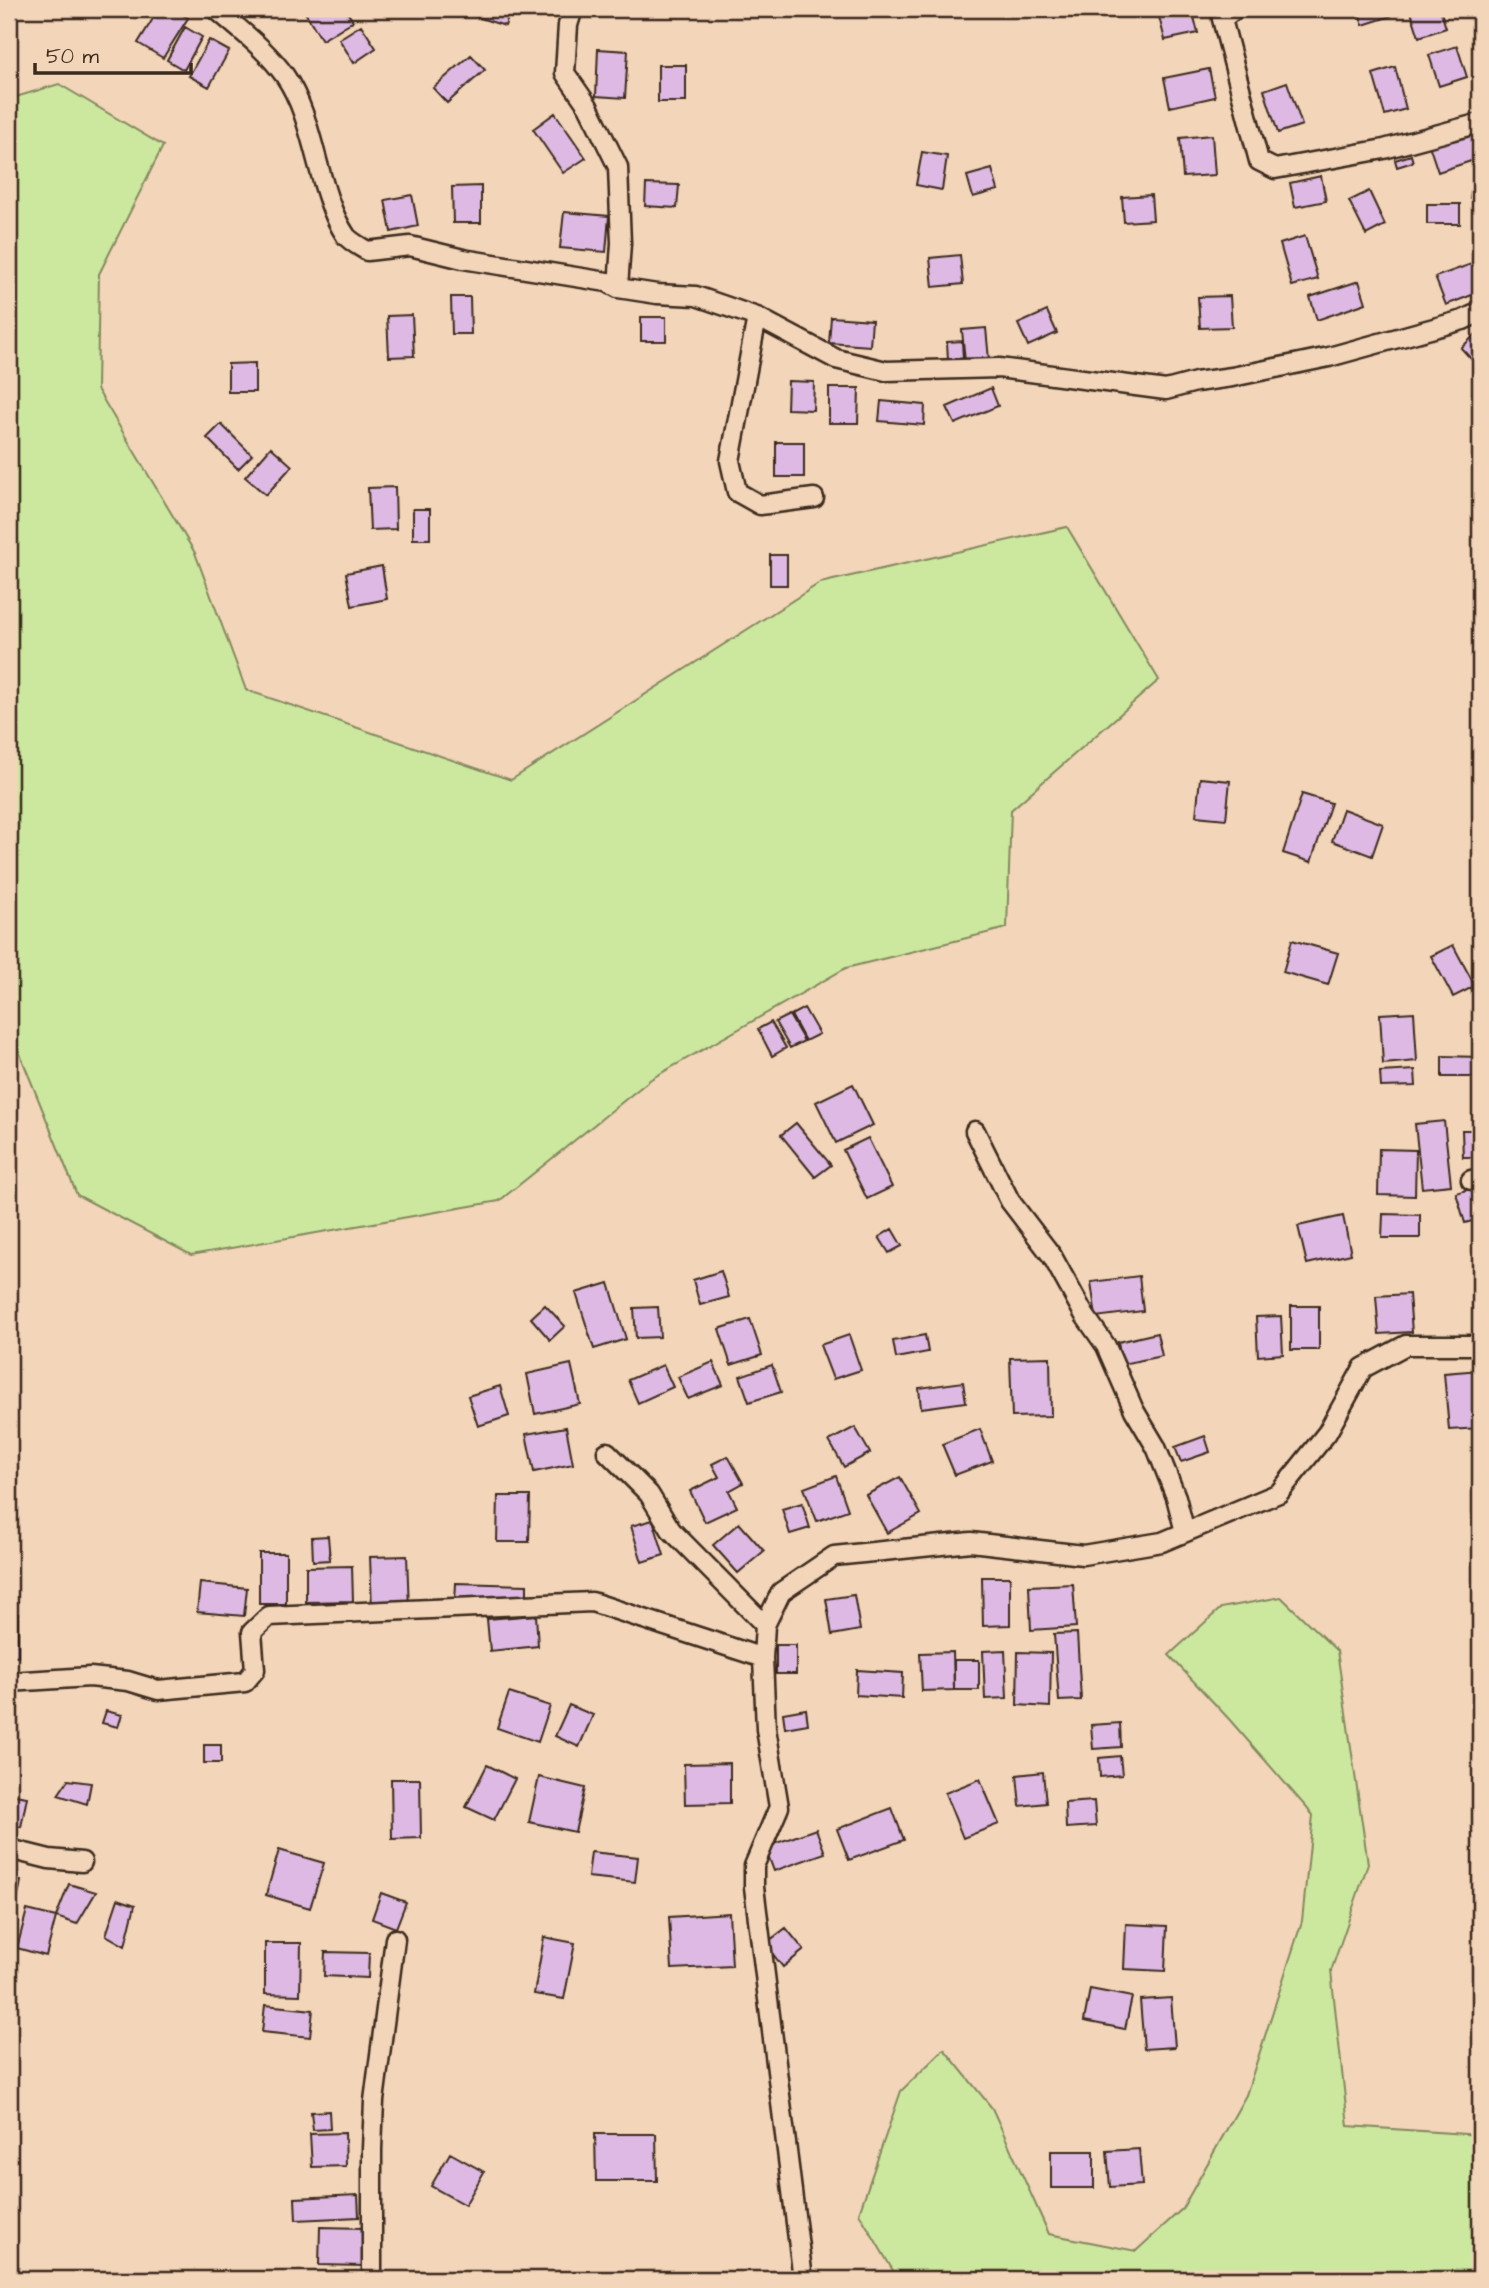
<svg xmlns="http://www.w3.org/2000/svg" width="1489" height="2288" font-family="'Architects Daughter',sans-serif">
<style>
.green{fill:#cce89f;stroke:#84895e;stroke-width:2}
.building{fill:#ddb9e3;stroke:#3b2a1e;stroke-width:2}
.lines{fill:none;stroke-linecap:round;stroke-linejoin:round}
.minor-casing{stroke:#3b2a1e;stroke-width:23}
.minor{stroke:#f3d5b9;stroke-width:18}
</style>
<rect width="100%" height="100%" fill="#f3d5b9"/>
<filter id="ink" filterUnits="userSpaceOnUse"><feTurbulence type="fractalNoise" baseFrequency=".0143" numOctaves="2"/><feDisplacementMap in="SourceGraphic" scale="14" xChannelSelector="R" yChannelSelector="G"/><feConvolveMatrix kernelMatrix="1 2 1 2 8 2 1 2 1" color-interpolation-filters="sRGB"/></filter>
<g filter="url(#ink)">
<path class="green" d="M59 84 163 146 99 274 97 389 195 553 246 690 511 780 820 583 1067 527 1159 680 1011 810 1007 928 846 968 651 1079 499 1201 191 1255 77 1195 9 1027V99Z
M1281 1597 1337 1651 1368 1864 1331 1971 1348 2126 1480 2135V2279H898L859 2213 901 2091 944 2049 992 2108 1049 2234 1136 2251 1182 2209 1246 2095 1302 1921 1313 1815 1228 1718 1169 1655 1221 1608Z"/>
<path class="building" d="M159 9H172L188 18 163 58 138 43Z
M303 9H345L353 21 322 40Z
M479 9H511L505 26 477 17Z
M1157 9H1192L1198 33 1165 40Z
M1358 9H1389L1391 16 1363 25Z
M1410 9H1440L1446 28 1419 37Z
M361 25 376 48 354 63 339 39Z
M185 27 202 37 184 70 167 60Z
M209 40 229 51 209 87 189 76Z
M1457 46 1467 77 1439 86 1429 55Z
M598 49 628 51 625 98 596 96Z
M471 55 485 70 447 103 433 88Z
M658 65H686V102H658Z
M1395 67 1406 109 1385 115 1373 74Z
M1209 69 1215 97 1170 107 1164 78Z
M1287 82 1302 125 1278 133 1264 90Z
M555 113 586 158 563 173 533 129Z
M1472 131 1480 158 1438 172 1429 145Z
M1212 135 1215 175 1183 177 1180 138Z
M922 152 947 156 942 190 916 185Z
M1411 155 1413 162 1397 167 1395 160Z
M992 169 998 190 973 197 967 176Z
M1321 176 1326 201 1295 207 1290 183Z
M646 184 679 185 677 208 645 206Z
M1472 184H1480V199L1470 198Z
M481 186V223H453L452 187Z
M1369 191 1385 225 1366 235 1349 201Z
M412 195 418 226 391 232 385 200Z
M1151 195 1153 220 1124 222 1122 197Z
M1427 204H1460V224H1427Z
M564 212 609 216 606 252 560 248Z
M1305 236 1318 279 1292 286 1280 244Z
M960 255 963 284 933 287 930 258Z
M1477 262 1480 270V292L1446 305 1435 277Z
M1359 281 1366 303 1317 320 1310 297Z
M1230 296 1232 327 1200 328 1198 297Z
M451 297H470L471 334H452Z
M1047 311 1057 333 1028 346 1018 324Z
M412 315 414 356 389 357 387 316Z
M641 317H666V341H641Z
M831 317 872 320 870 346 829 343Z
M986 328 989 360 965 362 962 330Z
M1480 330V355L1473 361 1461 348Z
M962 341 963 359 948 360 947 342Z
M255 363V392H228V364Z
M788 381 814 382 813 410 787 409Z
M829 388H859L858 423H829Z
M991 388 998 406 955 424 947 407Z
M881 401 925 405 924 425 879 421Z
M221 424 252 455 238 469 207 438Z
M776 442H804V477H776Z
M271 447 292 466 266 495 245 477Z
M395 487 396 529 370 530 368 488Z
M413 509H430V539H413Z
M770 555H787V585H770Z
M382 566 387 599 352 606 346 573Z
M1200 778 1230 781 1226 819 1196 816Z
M1302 794 1331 803 1311 862 1283 853Z
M1343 809 1383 824 1372 856 1332 841Z
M1292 940 1338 953 1328 985 1283 972Z
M1453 945 1475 986 1453 997 1431 956Z
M804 1008 819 1034 805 1041 791 1015Z
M1414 1012 1417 1061 1383 1064 1380 1014Z
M789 1015 804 1041 790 1048 775 1022Z
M771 1022 786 1048 772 1056 758 1029Z
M1442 1056 1480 1057V1077H1442Z
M1415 1070 1416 1086 1381 1087 1380 1072Z
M853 1084 873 1125 836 1143 816 1102Z
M1444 1121 1451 1185 1422 1188 1415 1124Z
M796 1123 831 1165 815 1177 781 1135Z
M1462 1130H1480V1157H1463Z
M868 1138 892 1187 867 1199 843 1150Z
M1379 1149 1416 1150 1415 1196 1378 1195Z
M1480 1186V1219L1465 1223 1456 1193Z
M1383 1214 1420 1215V1238H1382Z
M1343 1216 1351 1254 1307 1264 1298 1226Z
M892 1229 902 1246 889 1253 879 1237Z
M721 1271 729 1297 700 1305 693 1280Z
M1139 1276 1143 1311 1096 1317 1091 1282Z
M609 1283 626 1339 594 1349 576 1293Z
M1409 1294 1412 1332 1379 1334 1376 1296Z
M545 1305 565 1326 550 1340 531 1318Z
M1291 1306H1319V1350H1291Z
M658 1307 660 1337 636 1338 634 1308Z
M1281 1316 1283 1354 1258 1356 1256 1317Z
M750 1319 762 1355 731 1365 719 1329Z
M1157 1333 1162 1356 1122 1364 1118 1342Z
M849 1335 861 1370 833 1379 820 1345Z
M925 1335 928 1352 896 1358 893 1341Z
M1050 1357 1051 1416 1012 1417 1010 1358Z
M713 1362 723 1385 688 1399 678 1377Z
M571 1364 580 1404 535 1414 527 1374Z
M663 1365 673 1387 638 1403 628 1380Z
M772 1365 781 1392 749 1402 740 1376Z
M1480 1370V1428L1449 1430 1444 1373Z
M963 1382 966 1402 921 1408 919 1388Z
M500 1386 509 1416 478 1426 468 1396Z
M566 1427 573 1464 534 1472 526 1434Z
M855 1427 870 1453 844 1467 829 1441Z
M980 1429 992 1461 955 1475 942 1444Z
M1205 1436 1210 1452 1181 1462 1175 1447Z
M728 1456 743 1483 729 1491 737 1507 705 1522 690 1491 719 1477 712 1464Z
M836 1476 848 1510 817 1521 804 1488Z
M900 1477 921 1514 887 1533 866 1495Z
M498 1496H530L529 1542H497Z
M802 1503 810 1528 790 1534 782 1509Z
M653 1520 664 1555 642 1562 631 1526Z
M739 1523 764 1551 738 1573 713 1545Z
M328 1536 330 1560 313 1561 312 1537Z
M259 1553H286V1604H259Z
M407 1556 409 1608 372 1609 370 1557Z
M352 1566 353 1601 306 1602V1567Z
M982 1577H1010V1625L983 1626Z
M200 1583 247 1588 244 1616 197 1612Z
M456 1583 527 1585V1604L455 1602Z
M1073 1584 1076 1627 1031 1630 1029 1586Z
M854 1595 860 1630 832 1635 826 1599Z
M9 1613 18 1614V1656L9 1655Z
M536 1615 538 1646 490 1651 487 1619Z
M1077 1633 1081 1700 1059 1701 1054 1634Z
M776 1645H796V1674H776Z
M1005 1650 1007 1698 985 1699 983 1651Z
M953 1652 954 1690 922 1691 920 1653Z
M1018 1652 1051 1653 1050 1707 1017 1705Z
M954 1660H979V1690H954Z
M857 1670 903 1673 902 1698 856 1695Z
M509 1693 550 1706 538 1742 497 1728Z
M569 1705 593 1715 579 1747 555 1736Z
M806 1709 808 1724 785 1728 783 1713Z
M106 1711 122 1715 118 1727 102 1723Z
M1120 1723 1121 1747 1093 1749 1091 1725Z
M204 1745H221V1763H204Z
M1120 1756 1122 1775 1100 1777 1099 1758Z
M730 1763V1803L685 1804 684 1764Z
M487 1765 515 1779 494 1820 466 1807Z
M1043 1772 1046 1803 1020 1806 1017 1775Z
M539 1777 585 1788 575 1832 529 1822Z
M391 1779H420L421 1838 392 1839Z
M980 1779 999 1824 963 1838 945 1793Z
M68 1780 91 1783 87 1804 58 1795Z
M9 1794 27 1797 21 1827 9 1825Z
M1094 1801 1096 1826 1066 1828 1065 1803Z
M892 1808 904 1840 849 1860 837 1829Z
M816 1829 825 1853 774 1871 765 1847Z
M279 1850 324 1863 310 1908 266 1895Z
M591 1852 638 1857 635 1882 588 1877Z
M9 1879 21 1881 14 1917 9 1916Z
M69 1884 96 1892 77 1924 56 1917Z
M381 1893 406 1902 396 1928 372 1919Z
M118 1899 135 1905 125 1946 106 1935Z
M27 1910 56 1917 46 1956 17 1948Z
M729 1913 732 1966 672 1969 669 1917Z
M1126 1924 1167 1926 1165 1971 1124 1969Z
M786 1928 804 1950 783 1967 765 1944Z
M544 1937 575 1943 564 1999 534 1994Z
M265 1943H301L300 1995 265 1994Z
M325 1952 369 1953 368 1978 324 1976Z
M1090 1989 1132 1997 1125 2029 1084 2021Z
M1171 1998 1175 2047 1144 2049 1140 2000Z
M265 2005 313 2010 310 2037 262 2032Z
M329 2111 330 2129 313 2130 311 2112Z
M345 2133 346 2166 312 2167 310 2134Z
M595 2134H656L657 2181H596Z
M1139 2149 1142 2185 1110 2187 1107 2151Z
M1051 2151H1094V2188H1051Z
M450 2153 484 2172 465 2205 431 2186Z
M358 2195 359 2217 296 2220 295 2198Z
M320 2227 365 2228 364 2266 319 2265Z"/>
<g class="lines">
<defs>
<path id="minor" d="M216 9C240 30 267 50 285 76 316 121 316 191 346 236 351 242 361 247 367 251L410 246 463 259 607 282 618 288 657 294 696 296 757 317 836 359 886 371 999 368 1166 390 1196 382 1232 377 1329 357 1463 320 1480 312
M573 9 568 25 565 73 588 106 618 167 621 243 618 288
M1235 9 1222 19 1259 161 1275 169 1384 149 1480 123
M757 317 730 461 737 492 760 505 814 498
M975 1131 1010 1201 1052 1256 1085 1316 1106 1346 1134 1410 1156 1447 1176 1497 1185 1532
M1471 1180 1480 1178
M607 1452 649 1494 671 1530 765 1625
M9 1682 90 1677 128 1681 158 1690 245 1682 255 1670 252 1632 269 1616 592 1602 763 1658
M9 1849 49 1859 82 1862
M372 2279V2149L374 2101 395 1939
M803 2279 754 1887V1866L779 1807 766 1729 763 1658 765 1625 781 1592 834 1556 971 1542 1083 1555 1162 1542 1279 1493 1327 1433 1363 1368 1406 1345H1480"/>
</defs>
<use href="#minor" class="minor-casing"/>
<use href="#minor" class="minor"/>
</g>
</g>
<rect width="1489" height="2288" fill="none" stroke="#f3d5b9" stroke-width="35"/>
<rect x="18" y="18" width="1454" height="2253" fill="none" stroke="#3b2a1e" stroke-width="2.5" filter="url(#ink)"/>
<path d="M35 63v10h156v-10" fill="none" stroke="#3b2a1e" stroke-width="3.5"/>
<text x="46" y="63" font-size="21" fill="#3b2a1e" stroke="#f3d5b9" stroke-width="5" paint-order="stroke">50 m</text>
</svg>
